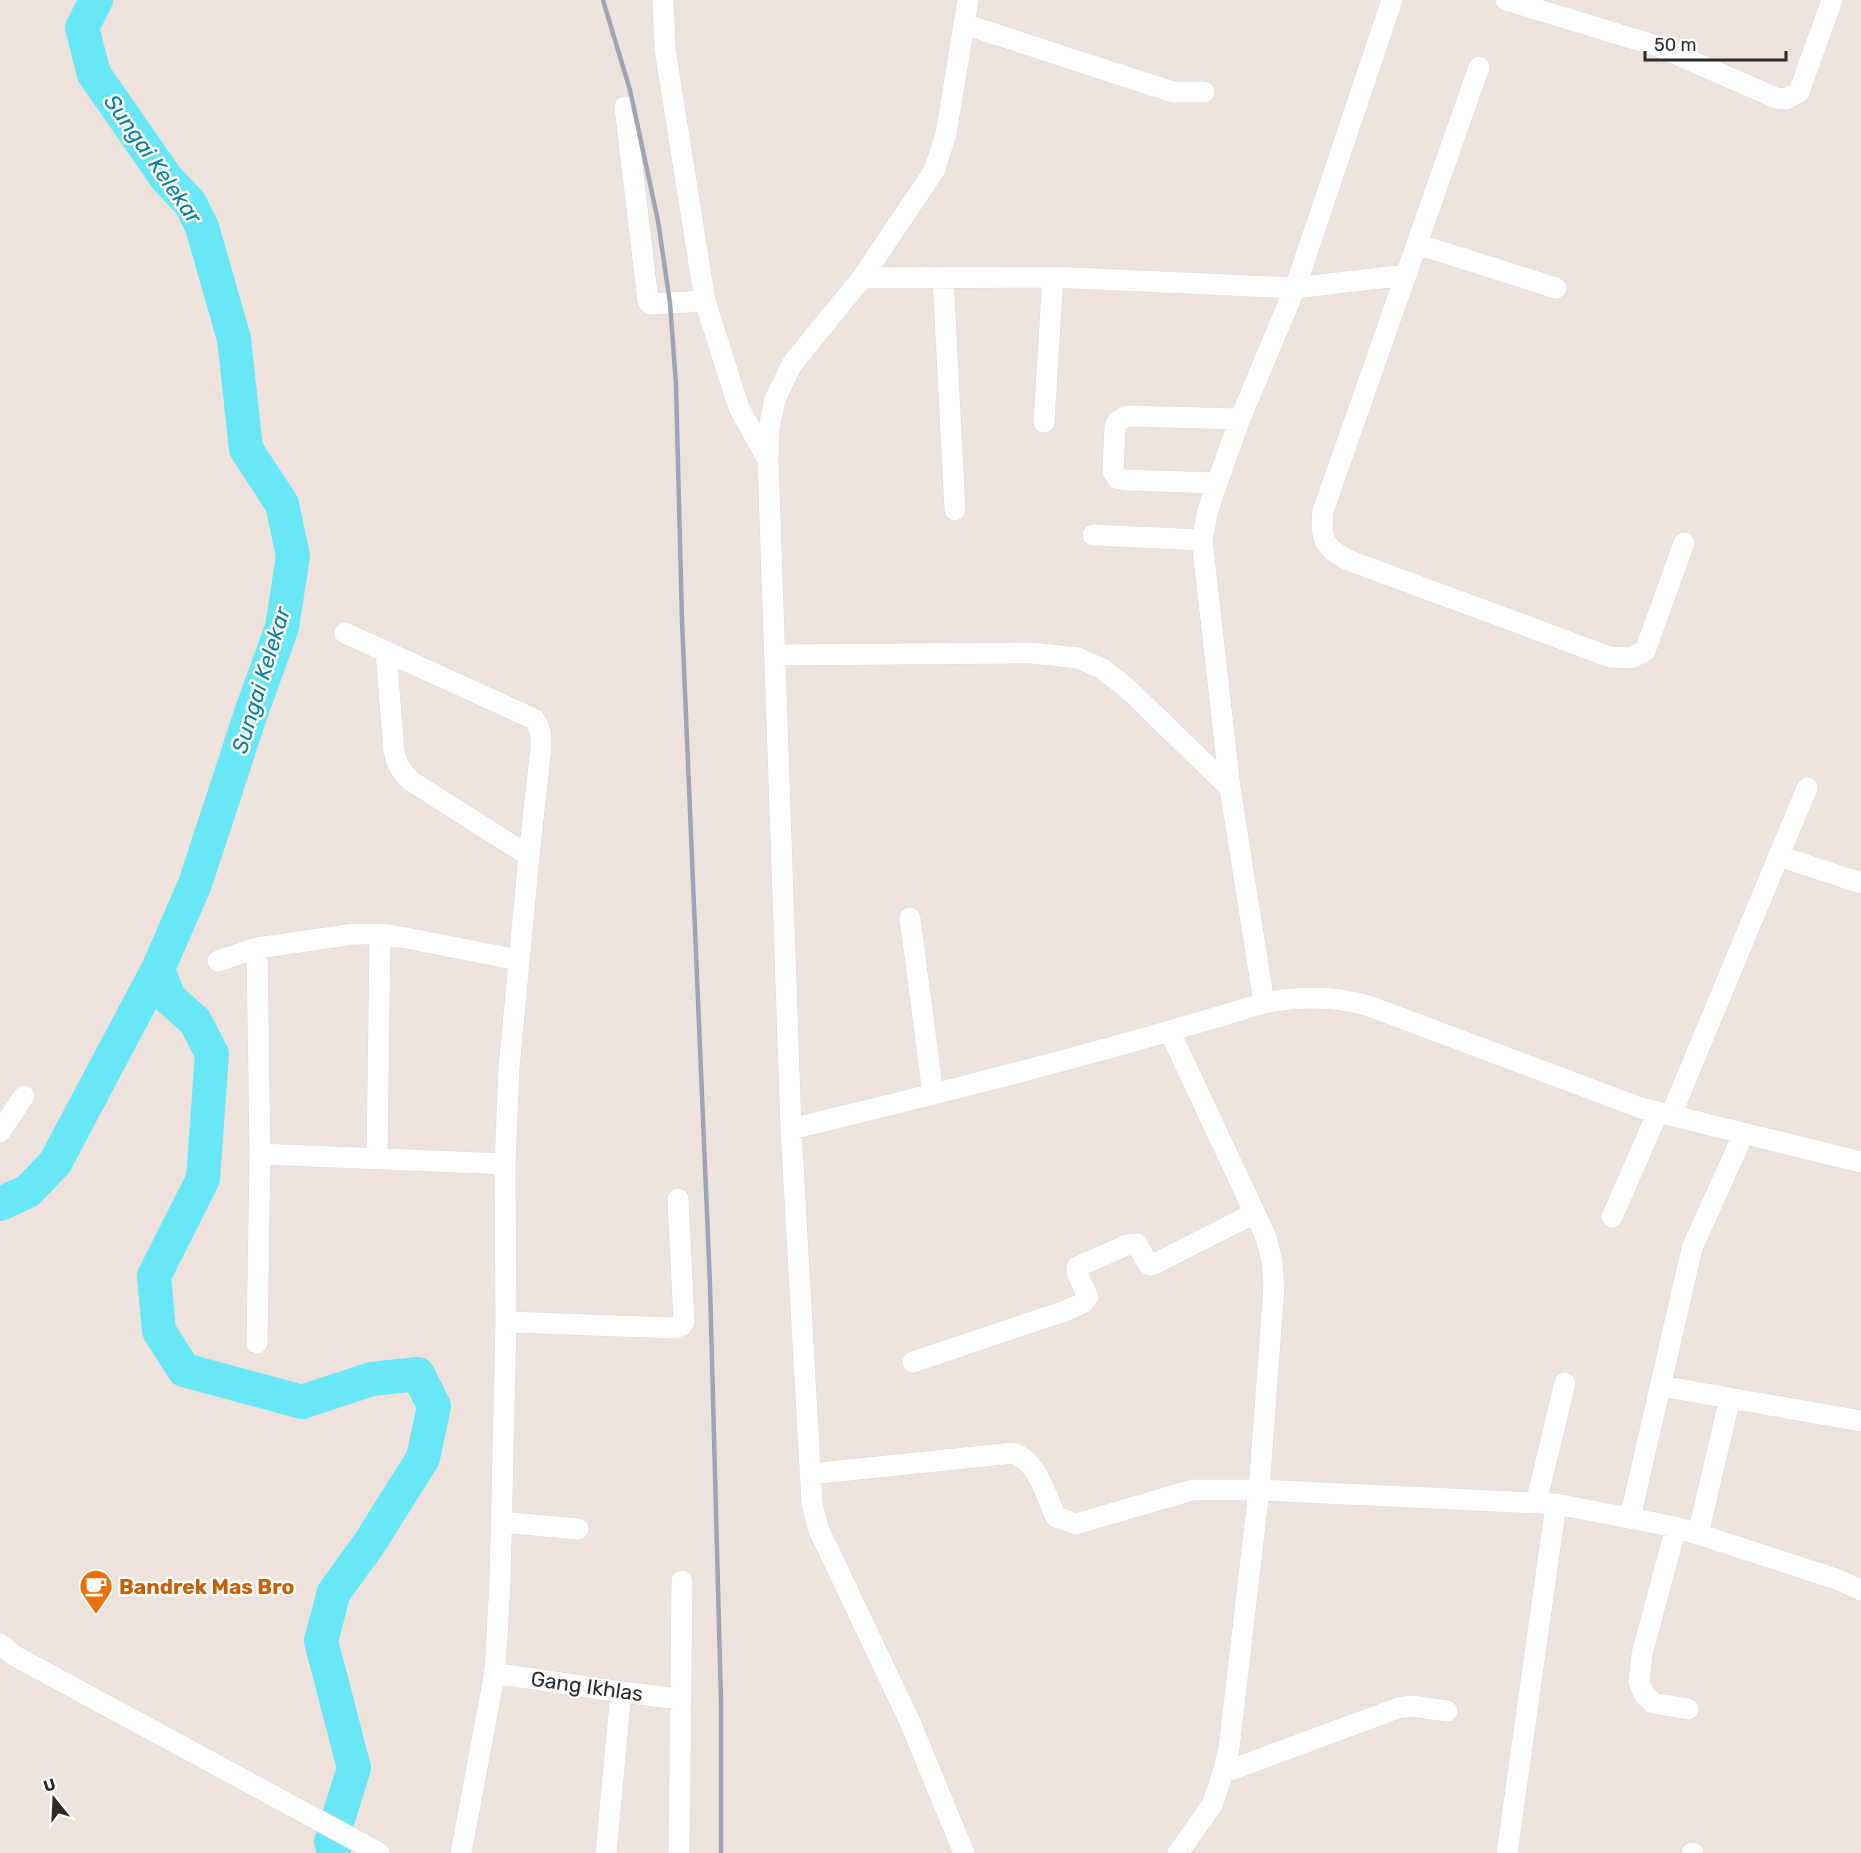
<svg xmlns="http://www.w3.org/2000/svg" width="1861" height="1853" font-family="Rubik,sans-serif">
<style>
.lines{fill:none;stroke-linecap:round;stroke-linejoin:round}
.river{stroke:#68e7f7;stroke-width:34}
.minor-casing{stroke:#d1d8e5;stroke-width:22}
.minor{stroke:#fff;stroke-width:21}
.rail{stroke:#9ea5b6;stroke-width:4.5}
.labels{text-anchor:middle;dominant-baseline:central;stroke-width:5;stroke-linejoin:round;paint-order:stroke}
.food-label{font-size:21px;font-weight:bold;fill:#c56008;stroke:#fff;text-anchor:start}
.street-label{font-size:21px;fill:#2b2b2b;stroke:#fff}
.water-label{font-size:22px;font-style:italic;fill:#05819e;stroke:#fff}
</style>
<rect width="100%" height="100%" fill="#eee3dc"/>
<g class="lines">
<path class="river" d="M158 969 169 998 195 1021 212 1054 203 1179 154 1276 159 1331 184 1370 302 1402 372 1379 418 1374 434 1406 423 1458 369 1544 334 1592 321 1641 354 1768 331 1842 334 1853
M0 1204 28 1191 55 1163 158 969 195 884 251 713 282 627 293 556 282 504 246 449 234 339 202 227 190 203 167 179 94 74 82 28 96 0"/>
<defs>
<path id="minor" d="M663 0 665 49 705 301 739 408 768 460
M1506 0 1657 46 1776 98 1786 99 1799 92 1832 0
M964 24 1173 92H1204
M1479 67 1323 511C1320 538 1324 548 1348 560L1610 657 1631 658 1645 651 1684 543
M625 107 648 301 650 304 705 301
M1417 244 1556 288
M943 277 955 510
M862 278 1053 277 1295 288 1406 275
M1044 422 1053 277
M1217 483 1125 480 1117 478 1113 471 1115 427 1118 421 1127 416 1240 419
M1093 535 1202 540
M345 633 534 719C541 728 541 736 541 747L529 856 509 1068 505 1164 506 1322 500 1582 495 1671 461 1853
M386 652 394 751C396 764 402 772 411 781L529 856
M775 655 1032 653 1078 658 1103 669 1129 690 1230 788
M1779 856 1861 883
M910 918 933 1094
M257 948 260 1154 257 1343
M218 961 257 948 354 934H380L406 938 519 960
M1264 1003 1230 788 1202 540 1208 510 1217 483 1240 419 1295 288 1392 0
M1170 1032 1266 1237 1272 1261 1274 1286 1259 1490 1229 1748 1223 1773 1212 1805 1178 1853
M1671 1115 1807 788
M791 1129C949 1091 1108 1051 1264 1003 1299 996 1334 996 1369 1006L1641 1108 1861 1162
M0 1132 24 1096
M260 1154 505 1164
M377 1159 380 934
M1612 1217 1658 1112
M506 1322 675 1328 682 1325 684 1322 678 1199
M913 1362 1065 1311 1083 1303 1088 1297 1077 1273V1267L1127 1245 1137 1244 1148 1264 1152 1265 1255 1213
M1661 1386 1861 1421
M810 1474 1013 1453C1038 1462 1045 1494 1056 1517L1076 1524 1192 1490H1259L1556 1504 1676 1527 1836 1579 1861 1590
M1536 1503 1565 1383
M1630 1518 1692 1248 1744 1133
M501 1522 578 1529
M1676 1527 1642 1654 1639 1682 1644 1694 1653 1703 1688 1709
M1698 1534 1730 1398
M0 1644 15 1656 379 1853
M494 1673 621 1692 680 1699
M1223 1773 1398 1708 1412 1706 1447 1711
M606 1853 621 1692
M679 1853 682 1581
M964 1853 910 1722 818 1528 812 1503 791 1129 768 461 769 428 775 399 792 364 862 278 934 171 946 134 968 0
M1507 1853 1556 1504
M1692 1853H1693"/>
</defs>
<use href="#minor" class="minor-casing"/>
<use href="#minor" class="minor"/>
<path class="rail" d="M603 0 630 90 658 221 670 303 676 385 682 621 710 1285 721 1701V1853"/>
</g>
<defs>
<symbol id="cafe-pin" viewBox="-11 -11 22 30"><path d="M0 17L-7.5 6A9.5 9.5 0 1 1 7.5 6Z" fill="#e8710a" stroke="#fff"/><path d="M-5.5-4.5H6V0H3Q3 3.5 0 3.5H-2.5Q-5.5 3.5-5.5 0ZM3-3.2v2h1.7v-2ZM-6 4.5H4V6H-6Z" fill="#fff"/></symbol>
</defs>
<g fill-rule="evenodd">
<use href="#cafe-pin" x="77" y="1567" width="38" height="52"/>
</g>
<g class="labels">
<g class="food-label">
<text x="119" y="1586">Bandrek Mas Bro</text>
</g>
<g class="street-label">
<text transform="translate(587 1686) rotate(8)">Gang Ikhlas</text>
</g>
<g class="water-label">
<text transform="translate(153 159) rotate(55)">Sungai Kelekar</text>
<text transform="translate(261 680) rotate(-73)">Sungai Kelekar</text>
</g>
</g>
<g transform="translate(54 1799) rotate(342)" stroke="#ffffff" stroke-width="4.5" paint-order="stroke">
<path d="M0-4.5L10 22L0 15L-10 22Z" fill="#2b2b2b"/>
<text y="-9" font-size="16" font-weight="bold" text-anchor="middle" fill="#2b2b2b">U</text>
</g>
<path d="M1645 51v9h141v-9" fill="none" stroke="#2b2b2b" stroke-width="3"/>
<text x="1654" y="51" font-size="18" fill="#2b2b2b" stroke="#ffffff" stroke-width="4.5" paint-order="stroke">50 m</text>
</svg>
